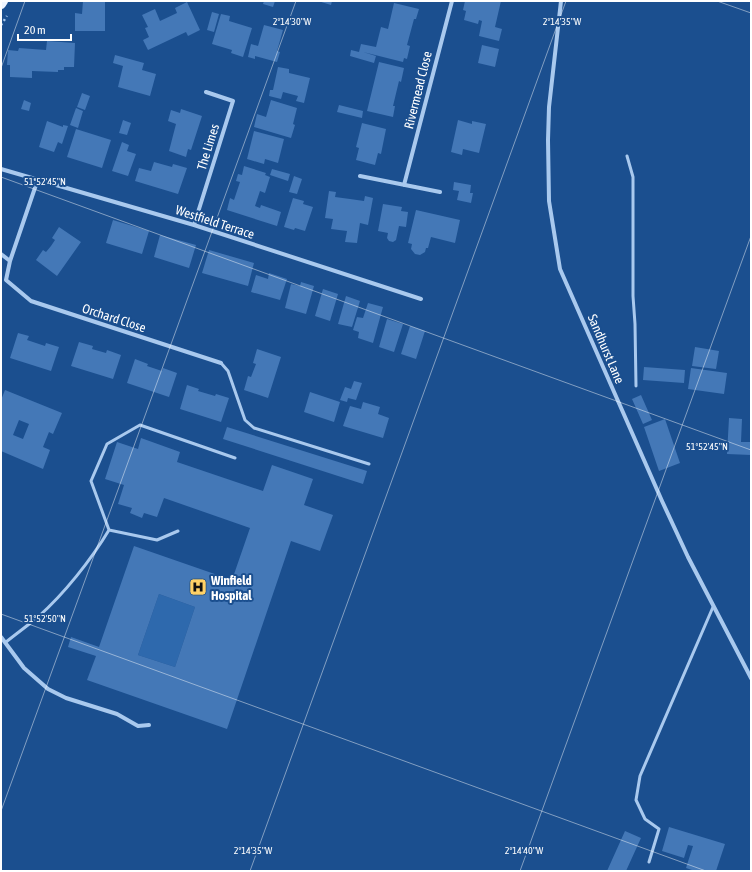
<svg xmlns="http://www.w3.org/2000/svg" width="752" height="872" font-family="'Asap Condensed',sans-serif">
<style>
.grass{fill:#2e69ad}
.building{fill:#4478b7;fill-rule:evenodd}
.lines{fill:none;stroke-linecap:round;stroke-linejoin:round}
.path{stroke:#a9c9ee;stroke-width:2.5;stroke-dasharray:2 3;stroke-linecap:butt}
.lane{stroke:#a9c9ee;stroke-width:3}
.street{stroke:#a9c9ee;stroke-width:4}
.primary{stroke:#f0f6ff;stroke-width:10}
.ticks{fill:none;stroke:#fff;stroke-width:1;stroke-opacity:0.45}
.labels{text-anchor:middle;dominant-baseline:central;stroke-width:4;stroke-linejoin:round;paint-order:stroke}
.street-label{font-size:13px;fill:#fff;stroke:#1b4f8f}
.poi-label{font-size:13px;font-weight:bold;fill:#fff;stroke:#1b4f8f;text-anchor:start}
.ticks-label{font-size:10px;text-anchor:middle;fill:#fff;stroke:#1b4f8f;stroke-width:4;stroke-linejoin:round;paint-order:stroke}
</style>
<rect width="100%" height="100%" fill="#1b4f8f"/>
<path class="grass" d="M159 594 195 607 175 667 138 655Z"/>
<path class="building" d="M83 1H105V31H75V13L82 14Z
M264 1H275L273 7 263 4Z
M318 1H332L331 5Z
M465 1H501L495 27 502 29 499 41 479 36 482 21 479 20 478 24 464 20 466 11 463 10Z
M187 2 200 30 188 36 186 32 148 50 143 40 149 37 145 28 148 27 142 15 155 9 160 21 177 13 175 8Z
M394 3 419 9 416 19H414L407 45 410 46 407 59 404 58 403 62 363 52 376 56 374 63 350 56 351 50 359 52 361 44 376 47 381 27 388 29Z
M212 12 219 14 214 32 207 30Z
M221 14 230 16 229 21 252 28 243 57 231 53 232 50 212 44Z
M264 25 283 30 277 51 280 52 277 62 255 56V59L248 57 251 44 258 46Z
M47 41 75 43 74 67H64V70H58V72L32 71V78L10 77V65H7L8 50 18 51 19 48 46 50Z
M482 45 499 49 495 67 478 63Z
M115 55 144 63 142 70 156 74 150 96 118 87 123 66 113 63Z
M379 62 404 68 401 82 399 81 393 106H395L393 117 367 111Z
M278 67 289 69V73L310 78 304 103 296 101 298 96 283 92 281 99 269 96 270 90H273Z
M82 93 90 96 85 110 77 107Z
M24 100 31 103 29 111 21 109Z
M271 100 297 108 293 124 295 125 291 138 254 127 257 114 266 117Z
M339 105 363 111 362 118 337 112Z
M76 108 83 111 78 128 70 125Z
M181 109 202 116 191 150 188 149 186 157 169 151 176 124 168 121 171 110 180 113Z
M123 120 131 123 127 135 119 133Z
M458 120 472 124V121L486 124 479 153 463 149 462 155 451 152Z
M47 121 63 127V125L68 126 62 144 58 142 54 152 39 147Z
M362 123 386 129 381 154 378 153 375 165 356 160 359 148 356 147Z
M76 129 111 140 102 168 67 157Z
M254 131 284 139 278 163 265 159 264 164 247 159Z
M122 142 129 145 127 151 136 154 128 176 112 171Z
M154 162 172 167 173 164 187 168 178 194 135 181 139 168 151 171Z
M244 166 266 173 265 175 270 177 265 193 260 191 255 206 260 208 261 205 281 212 277 226 227 210 230 198 234 200 240 182 236 181 238 174 242 175Z
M272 169 290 174 288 181 270 175Z
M294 176 302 179 297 194 289 192Z
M454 182 471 185 470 193H473L471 203 457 200 459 191 453 190Z
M329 191 336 192 335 197 350 199 364 201 365 196 373 198 368 225 360 223 357 243 345 242 347 231 331 229 333 219 325 218Z
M293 198 304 201 303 204 313 207 305 231 295 228 294 230 284 227Z
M383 204 402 207 401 211 408 212 406 227 399 226 396 240 393 242 389 241 387 238 388 233 378 231Z
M416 210 460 220 455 243 431 237 428 248H426L425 252 420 255 415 254 411 249 412 244 408 243Z
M113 220 149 231 142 254 106 243Z
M59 227 81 242 57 276 36 260 43 250 46 252 51 246 55 240 52 238Z
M160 235 196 245 189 268 154 257Z
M209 250 254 263 248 286 202 273Z
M269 273 287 279 280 300 251 292 256 275 268 279Z
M301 282 314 286 306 314 285 308 291 284 300 286Z
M323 289 338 294 330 321 315 316Z
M346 296 360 301 352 327 338 324Z
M368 303 383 307 373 343 358 338 359 332 353 330 357 317 363 318Z
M387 319 403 324 394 352 379 347Z
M410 326 425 331 416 359 401 354Z
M18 333 29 336 27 340 45 346 46 343 59 347 51 371 10 358Z
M79 342 93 346 92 349 106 353 107 350 121 355 113 379 71 366Z
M695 347 719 351 716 369 692 366Z
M257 349 281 357 268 398 244 390 248 376 251 377 256 364 253 363Z
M135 359 148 364 147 366 162 371 163 368 177 373 169 397 127 383Z
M644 367 685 370 684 383 643 380Z
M691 368 727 373 724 394 688 389Z
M354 381 362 383 356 400 348 398 347 402 340 400 345 387 351 389Z
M187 385 199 389 198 391 215 396 216 394 229 398 221 422 180 409Z
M5 390 62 413 53 434 49 432 43 447 50 450 43 469 1 451V400ZM19 420 29 424 23 439 13 435Z
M310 392 340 402 334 422 304 412Z
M641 395 652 420 643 424 632 399Z
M363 402 380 407 378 414 389 418 383 438 343 426 350 406 361 409Z
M729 418 742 419 741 442H751V455L727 454Z
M665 419 680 463 659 471 644 427Z
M227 427 367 471 363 484 223 439Z
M141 438 180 452 177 462 263 491 272 465 313 479 304 505 333 515 320 551 291 541 227 729 87 680 96 656 68 647 71 637 99 647 134 546 232 580 250 528 164 498 157 517 144 513 142 518 130 513 132 508 118 504 124 485 105 479 117 442 138 449ZM159 594 195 607 175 667 138 655Z
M669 827 725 844 716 871H695L686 868 693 846 688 845 684 858 662 851Z
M625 831 641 838 626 871H607Z"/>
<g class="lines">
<path class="path" d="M1 25 7 16"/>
<path class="lane" d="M627 156 633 177V296L635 324 636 386
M221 363 228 371 245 420 254 428 369 464
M109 530 157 540 178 531
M6 642C16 634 27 626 38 617 64 594 91 560 109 530L91 481 107 444 140 425 235 458
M649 862 659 829 645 819 636 800 640 776 713 607"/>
<path class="street" d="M561 1 549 107 548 140 549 201 560 269 662 501 688 557 751 678
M1 169 194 225 421 299
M360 176 440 192
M38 179 10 261 6 280 31 301 221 363
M404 185 452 1
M194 225 233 101 206 92
M1 254 10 261
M1 637 24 668 48 689 66 698 117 714 138 726 149 725"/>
<path class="primary" d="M1 4 3 1"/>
</g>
<path class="ticks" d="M717 1 751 13M1 68 25 1M1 177 751 450M1 614 706 871M1 811 296 1M250 871 566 1M520 871 751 236"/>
<defs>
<symbol id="hospital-square" viewBox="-11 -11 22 22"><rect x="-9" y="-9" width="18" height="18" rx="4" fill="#ffd166" stroke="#1b4f8f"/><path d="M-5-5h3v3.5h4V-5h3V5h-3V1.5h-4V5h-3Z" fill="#111"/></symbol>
</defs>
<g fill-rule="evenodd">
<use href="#hospital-square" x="188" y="577" width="20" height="20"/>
</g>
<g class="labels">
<g class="street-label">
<text transform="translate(418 90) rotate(-76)">Rivermead Close</text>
<text transform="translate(208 147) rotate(-73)">The Limes</text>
<text transform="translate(215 222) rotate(18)">Westfield Terrace</text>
<text transform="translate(114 318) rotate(18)">Orchard Close</text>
<text transform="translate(606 349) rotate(67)">Sandhurst Lane</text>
</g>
<g class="poi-label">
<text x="211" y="580">Winfield<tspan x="211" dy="15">Hospital</tspan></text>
</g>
</g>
<g class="ticks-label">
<text x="292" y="25">2°14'30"W</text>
<text x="562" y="25">2°14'35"W</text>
<text x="45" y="185">51°52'45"N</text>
<text x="707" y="450">51°52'45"N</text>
<text x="45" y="622">51°52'50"N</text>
<text x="253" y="854">2°14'35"W</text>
<text x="524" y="854">2°14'40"W</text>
</g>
<rect width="752" height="872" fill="none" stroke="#ffffff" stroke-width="4"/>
<path d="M18 34v6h53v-6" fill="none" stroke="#ffffff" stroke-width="2"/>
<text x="24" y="34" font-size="12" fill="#ffffff" stroke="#1b4f8f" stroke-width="3" paint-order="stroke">20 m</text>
</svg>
